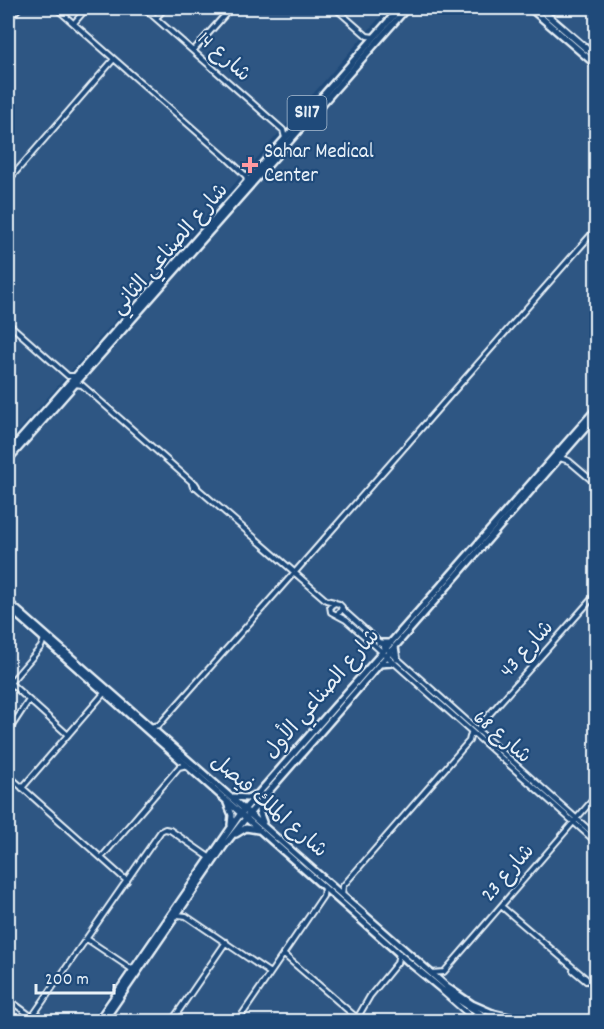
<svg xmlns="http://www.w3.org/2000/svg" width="604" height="1029" font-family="Dekko,'Playpen Sans Arabic',sans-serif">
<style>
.built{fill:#2e5683}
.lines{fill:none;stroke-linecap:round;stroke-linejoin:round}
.minor-casing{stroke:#e8f1f8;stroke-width:8}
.major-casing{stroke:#e8f1f8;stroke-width:10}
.highway-casing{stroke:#e8f1f8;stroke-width:10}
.minor{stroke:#1f4a7a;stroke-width:4}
.major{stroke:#1f4a7a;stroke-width:5}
.highway{stroke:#1f4a7a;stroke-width:6}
.poi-dot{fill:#ff9aa2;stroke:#1f4a7a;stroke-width:2}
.labels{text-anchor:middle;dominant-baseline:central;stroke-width:4.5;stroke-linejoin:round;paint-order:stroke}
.shield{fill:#1f4a7a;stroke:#acbfd2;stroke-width:1.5}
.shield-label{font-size:20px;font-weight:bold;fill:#e8f1f8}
.street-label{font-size:21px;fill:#e8f1f8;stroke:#1f4a7a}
.poi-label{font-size:21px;fill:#e8f1f8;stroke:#1f4a7a;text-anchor:start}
</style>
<rect width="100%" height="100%" fill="#1f4a7a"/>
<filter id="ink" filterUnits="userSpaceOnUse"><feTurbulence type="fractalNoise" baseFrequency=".0167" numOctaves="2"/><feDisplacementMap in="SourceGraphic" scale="12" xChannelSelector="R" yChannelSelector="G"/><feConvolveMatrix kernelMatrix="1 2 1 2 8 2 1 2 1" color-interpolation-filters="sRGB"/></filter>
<g filter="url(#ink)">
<path class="built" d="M8 8H388L8 443Z
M407 8H527L596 69V403L255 793 243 796 230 795 8 599V464Z
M545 8H596V52Z
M596 419V1021H492L477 1014 268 823 265 811 268 799Z
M8 615 220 801 225 811 224 829 90 1021H8Z
M260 834 478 1022H106L237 837Z"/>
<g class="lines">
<defs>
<path id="minor" d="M56 8 229 160 246 176 247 182
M144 8 283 130 285 138
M335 8 367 36 374 37
M156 18 165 8
M8 20 19 8
M74 23 87 8
M193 51 231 8
M8 181 114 59
M8 323 68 376H76
M75 384 82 385 193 483
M560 458 569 461 596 484
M195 483 197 486 193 487 192 484Z
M196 487 293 571
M296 571 596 229
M296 574 326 600 334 602
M342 609 596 836
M337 614 340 612 342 607 339 604 335 603 330 606 331 612 346 620 596 842
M8 681 68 735
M10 683 41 647 44 639
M150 727 159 725 293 574
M8 732 29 700
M479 732 480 725 596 594
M8 775 127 881
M22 788 105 692
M101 858 179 767 187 765
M342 895 343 886 469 741 471 733
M501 906 596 987
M178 915 186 916 270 973
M87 939 133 970
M283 954 357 1018
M573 970 586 981
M431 973 444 972 596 796
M443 992 477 1022
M8 999 39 1022
M32 1017 161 831 165 829 170 830 209 857
M171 1022 226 942
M237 1022 323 896 324 888
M355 1022 370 996 397 963 399 953"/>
<path id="major" d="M530 8 596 65
M539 8 596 57
M8 453 400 8
M8 460 407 8
M8 602 447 987 472 1004 495 1014
M8 607 406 960 441 989 479 1013
M379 643H391
M395 647 397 659
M380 664 392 663
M233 797 247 798 255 795
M227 803 232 815 231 825
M261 803 259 811 263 822
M236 834 246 828 258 830
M487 1017 500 1022
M97 1022 241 813 596 409
M103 1022 224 846 250 813 596 416"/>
<path id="highway" d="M477 1012 492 1022
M492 1013 530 1022"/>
</defs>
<use href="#minor" class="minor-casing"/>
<use href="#major" class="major-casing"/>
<use href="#highway" class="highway-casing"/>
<use href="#minor" class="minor"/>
<use href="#major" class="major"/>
<use href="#highway" class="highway"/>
</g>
</g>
<path class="poi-dot" d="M247 156h6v6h6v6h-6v6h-6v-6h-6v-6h6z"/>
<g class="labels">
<rect class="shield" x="287.5" y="96" width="39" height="34" rx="4.5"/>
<g class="shield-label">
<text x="307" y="113">S117</text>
</g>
<g class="street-label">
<text transform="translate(223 58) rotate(42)">شارع 14</text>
<text transform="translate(171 250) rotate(-49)">شارع الصناعي الثاني</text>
<text transform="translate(528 650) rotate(-48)">شارع 43</text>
<text transform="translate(323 695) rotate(-49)">شارع الصناعي الأول</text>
<text transform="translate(501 738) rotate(41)">شارع 68</text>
<text transform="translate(268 807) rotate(41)">شارع الملك فيصل</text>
<text transform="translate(509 874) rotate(-49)">شارع 23</text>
</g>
<g class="poi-label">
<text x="264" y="153">Sahar Medical<tspan x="264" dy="24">Center</tspan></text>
</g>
</g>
<rect width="604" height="1029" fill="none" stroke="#1f4a7a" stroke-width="30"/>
<rect x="15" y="15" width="574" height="999" fill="none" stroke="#e8f1f8" stroke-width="2" filter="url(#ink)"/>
<path d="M36 984v9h78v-9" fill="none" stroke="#e8f1f8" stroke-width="3"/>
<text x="45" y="984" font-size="18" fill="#e8f1f8" stroke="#1f4a7a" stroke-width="4.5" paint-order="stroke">200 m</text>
</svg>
